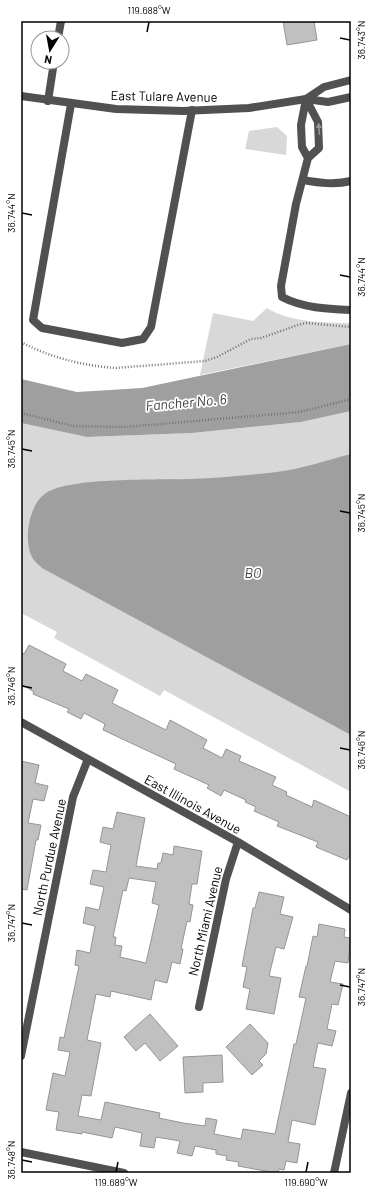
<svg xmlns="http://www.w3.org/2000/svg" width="372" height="1194" font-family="Barlow,sans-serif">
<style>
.green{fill:#d8d8d8}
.water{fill:#9f9f9f}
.building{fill:#c0c0c0;stroke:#959595;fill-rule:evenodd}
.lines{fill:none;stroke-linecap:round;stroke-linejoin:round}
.path{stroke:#737373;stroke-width:2.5;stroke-dasharray:1 2;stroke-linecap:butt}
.minor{stroke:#515151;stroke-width:8}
.tertiary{stroke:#515151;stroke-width:8}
.oneway{fill:#979797}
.ticks{fill:none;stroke:#000;stroke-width:1.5}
.labels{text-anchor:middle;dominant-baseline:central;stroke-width:3.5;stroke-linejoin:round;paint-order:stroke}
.street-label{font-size:13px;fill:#000;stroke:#fff}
.water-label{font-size:14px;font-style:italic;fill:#404040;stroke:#fff}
.neatline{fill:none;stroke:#000;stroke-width:1.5}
.ticks-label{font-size:10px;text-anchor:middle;fill:#000}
</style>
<rect width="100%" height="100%" fill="#fff"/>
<path class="green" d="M277 127 287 136 286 155 245 149 249 131Z
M267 308C288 322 326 323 351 323V344L200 375 213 313 253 321Z
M351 411V792L164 690 160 696 54 638 57 632 21 613V423L87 437 192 433 301 422Z"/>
<path class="water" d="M351 344V411L301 422 192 433 87 437 21 423V379L77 392 142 388Z
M351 454V735L42 568C39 565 34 561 32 557 23 540 29 504 46 493 70 477 158 480 190 479 219 478 249 475 277 472 302 469 327 460 351 454Z"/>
<path class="building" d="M283 21H314L317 40 287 45Z
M29 645 66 664 63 671 82 681 86 674 118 690 112 703 166 730 170 720 207 740 203 748 222 758 226 749 241 756 239 761 276 777 272 785 287 792 286 795 312 807 314 800 351 817V853L347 860 316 847 318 842 277 826 279 822 254 811 256 807 245 802 246 800 224 790 221 796 207 788 209 785 174 769 176 764 103 730 105 724 84 713 81 719 67 712 69 709 33 694 34 692 21 684V652L24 654Z
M21 761 39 765 35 783 48 786 44 801 33 799 28 823 41 825 38 840H36L27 890 21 889Z
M117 812 145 818 136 866 157 869 158 863H161L163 853 173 855 174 846 202 851 197 884H192L189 904 193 905 190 922 187 921 181 949H183L180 964 172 962 167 983 155 980 151 1000 111 991 110 997 96 994 87 1040 101 1043 91 1096 82 1095 78 1116 101 1120 105 1102 160 1113 159 1118 183 1123 205 1126 206 1118 217 1120 214 1134 241 1139 243 1129 275 1134 294 1044H296L306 998 299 997 306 966H307L313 936 317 937 319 924 345 929 344 937 351 938 348 963 335 961 330 982 343 984 338 1005 332 1004 327 1029 336 1031 332 1046 318 1043 313 1067 326 1069 315 1125 292 1120 288 1142 300 1144 297 1163 286 1161 284 1170 279 1169 278 1173H276L238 1166 239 1162 226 1160 227 1156 216 1154V1150L195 1146 192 1156 177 1153 180 1141 156 1137 154 1148 140 1146 142 1133 115 1127 112 1138 82 1132V1134L56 1130 59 1112 46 1110 53 1073 65 1076 70 1052 58 1050 60 1037 64 1038 79 966 75 965 77 950 90 953 95 926 83 923 86 907 99 910 104 887 90 884 93 870 106 872 111 845 100 842 103 827 113 829ZM129 878 156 882 152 903 159 905 146 963 120 957 122 946 115 945 116 937H113L123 890 126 891Z
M259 892 284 897 280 914 293 917 284 949 276 947 269 976 281 978 274 1014 246 1009 250 989 243 987 247 967 242 966 253 908H255Z
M150 1014 178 1046 160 1061 145 1043 136 1051 124 1037Z
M250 1024 268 1043 266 1054 259 1061 263 1065 252 1075 226 1047Z
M222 1055 223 1082 203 1083V1092L185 1093 183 1057Z"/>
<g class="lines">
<path class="path" d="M21 342C49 357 83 366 116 368L205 361 217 357 251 339 261 338 298 325 306 323 351 327
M21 413 73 426 125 427 300 412 351 399"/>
<path class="minor" d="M58 38 61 21
M306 99 318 122 319 148 308 158 296 204 281 286 282 297C303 308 327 309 351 310
M306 99 301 125 302 147 308 158
M48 101 54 62
M71 104 33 320 42 328 122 343 143 339 151 327 192 110
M303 180C320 183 335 185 351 181
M21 722 238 842 351 910
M199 1007 226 879 238 842
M21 1056 73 797 88 759
M21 1152 124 1173
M334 1173 351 1093"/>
<path class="tertiary" d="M21 96 116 109 183 111 249 108 306 99 328 102 351 97
M306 99 324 87 351 80"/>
</g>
<defs><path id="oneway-solid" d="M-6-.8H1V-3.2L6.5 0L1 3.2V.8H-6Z"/></defs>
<use class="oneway" href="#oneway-solid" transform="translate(319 129) rotate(-95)"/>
<path class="ticks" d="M147 32 149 22M340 38 350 40M22 213 32 215M340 275 350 277M22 449 32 451M340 511 350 513M22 686 32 688M340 748 350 750M22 923 32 925M340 985 350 987M22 1160 32 1162M116 1172 118 1162M306 1172 308 1162"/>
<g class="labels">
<g class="street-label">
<text transform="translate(164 96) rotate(1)">East Tulare Avenue</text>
<text transform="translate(193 804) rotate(29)">East Illinois Avenue</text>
<text transform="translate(49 857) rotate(-78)">North Purdue Avenue</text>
<text transform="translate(205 921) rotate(-77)">North Miami Avenue</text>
</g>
<g class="water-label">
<text transform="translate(186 402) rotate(-5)">Fancher No. 6</text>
<text x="253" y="572">BO</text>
</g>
</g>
<rect width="372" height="1194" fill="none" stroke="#ffffff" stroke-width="44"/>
<g transform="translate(50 50) rotate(191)"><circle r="19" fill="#ffffff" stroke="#999999"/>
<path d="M0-3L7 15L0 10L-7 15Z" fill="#000000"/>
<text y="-6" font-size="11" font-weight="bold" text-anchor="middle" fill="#000000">N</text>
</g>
<rect x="22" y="22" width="328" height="1150" class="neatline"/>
<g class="ticks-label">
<text x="149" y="14">119.688°W</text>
<text transform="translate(361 40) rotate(-90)" y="4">36.743°N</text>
<text transform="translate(11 213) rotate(-90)" y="4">36.744°N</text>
<text transform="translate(361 277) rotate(-90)" y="4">36.744°N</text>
<text transform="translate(11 449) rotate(-90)" y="4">36.745°N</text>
<text transform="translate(361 513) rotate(-90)" y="4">36.745°N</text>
<text transform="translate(11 686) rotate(-90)" y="4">36.746°N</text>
<text transform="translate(361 750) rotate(-90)" y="4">36.746°N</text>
<text transform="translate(11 923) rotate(-90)" y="4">36.747°N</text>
<text transform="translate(361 987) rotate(-90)" y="4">36.747°N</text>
<text transform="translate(11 1160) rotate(-90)" y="4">36.748°N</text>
<text x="116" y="1186">119.689°W</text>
<text x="306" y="1186">119.690°W</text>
</g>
</svg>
